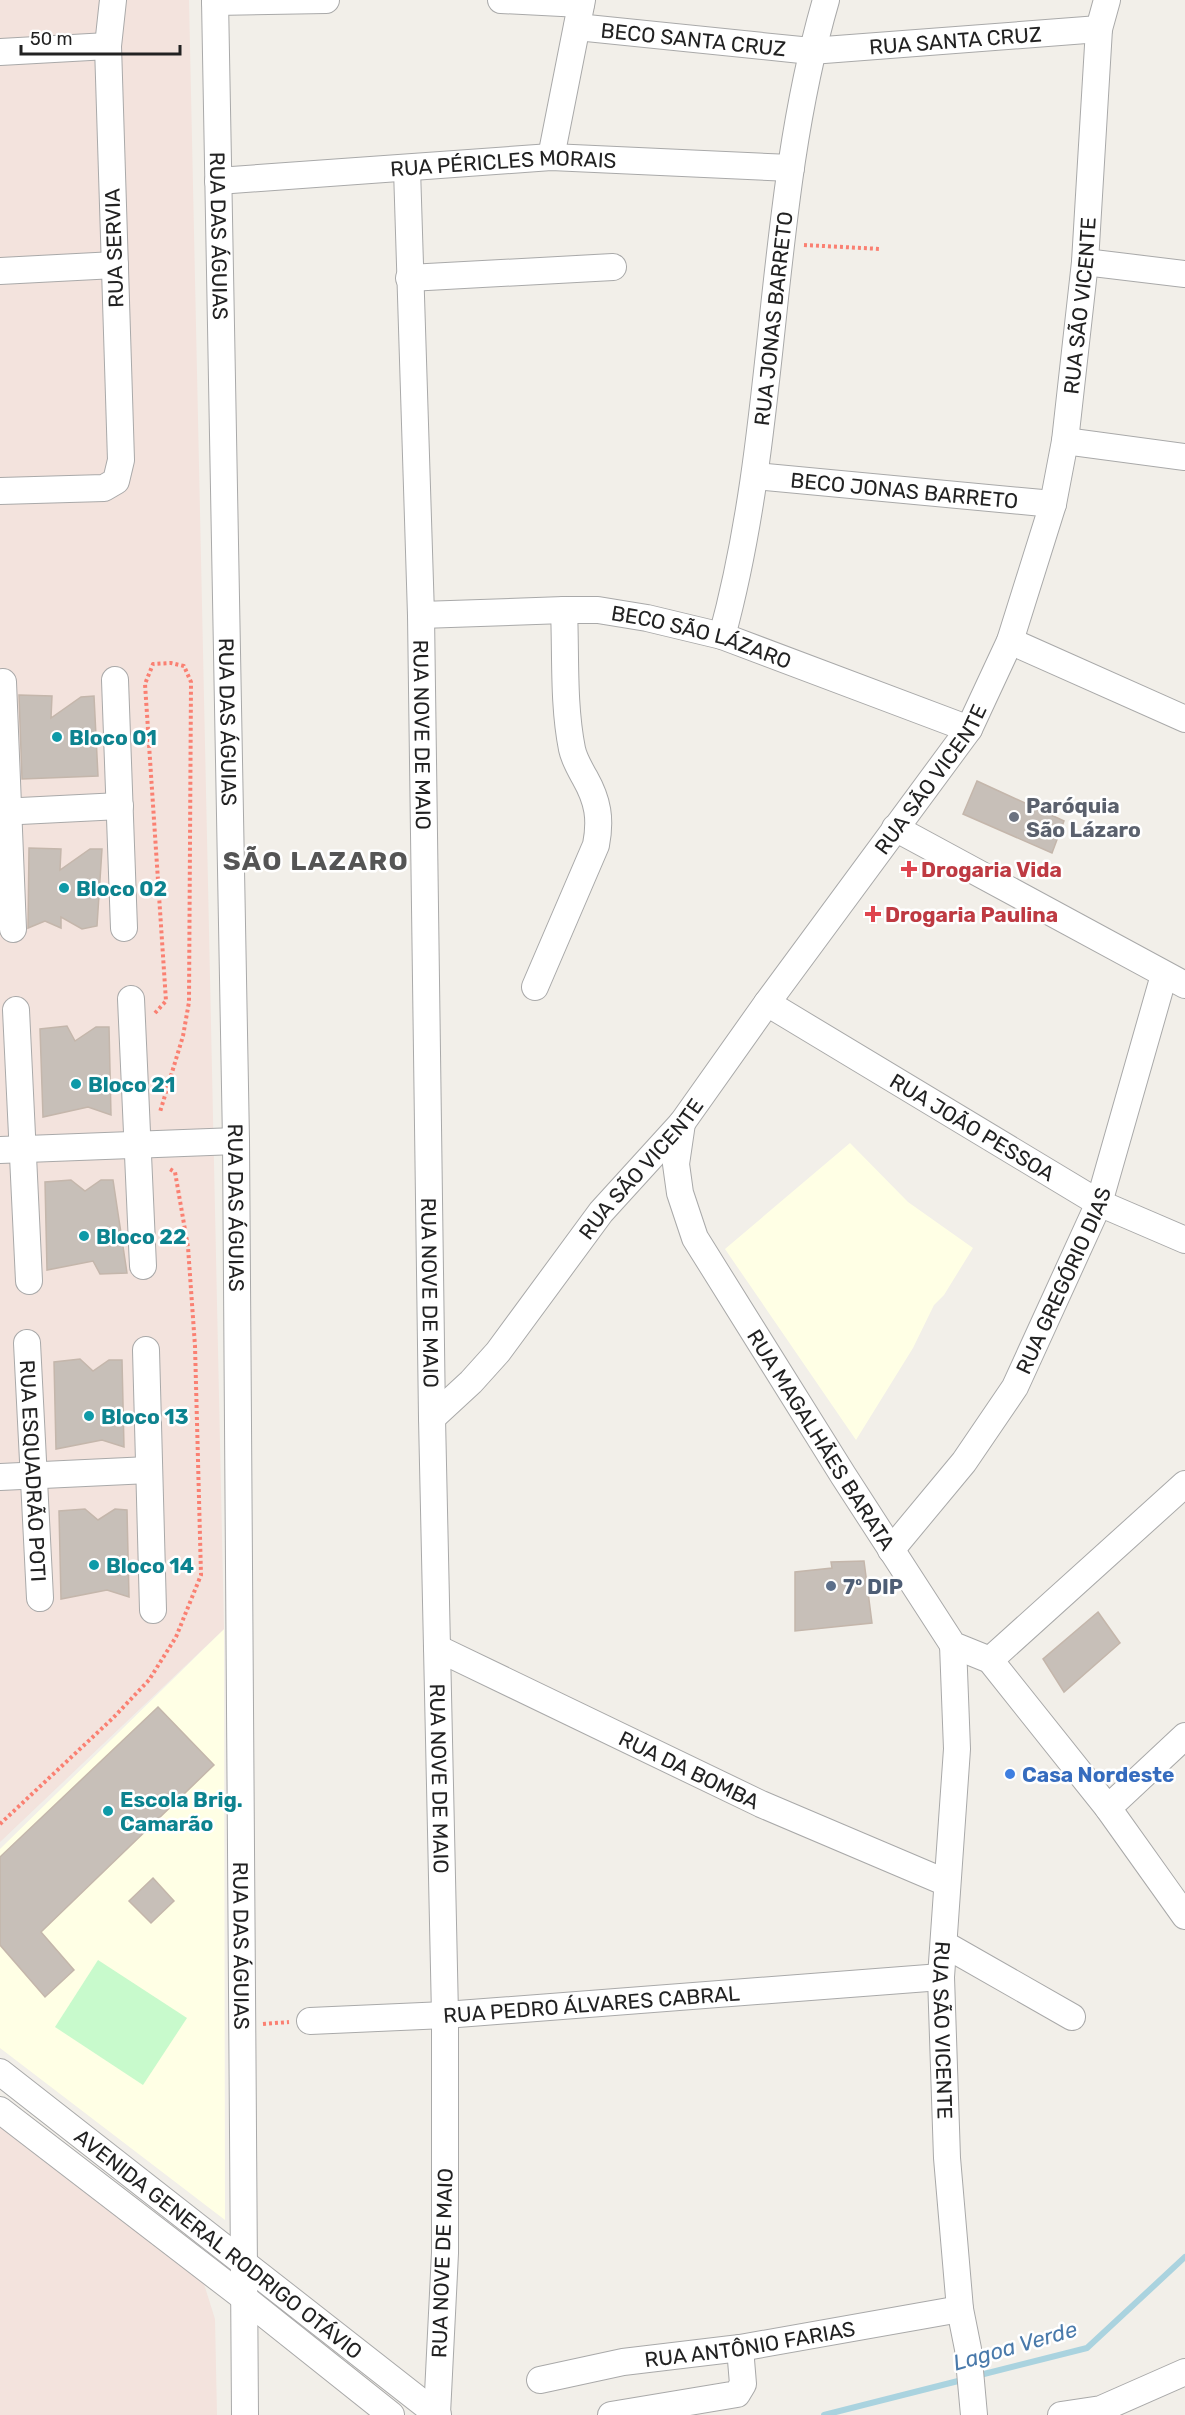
<svg xmlns="http://www.w3.org/2000/svg" width="1185" height="2415" font-family="Rubik,sans-serif">
<style>
.education{fill:#ffffe5}
.military{fill:#f3e3dd}
.park{fill:#c8facc}
.lines{fill:none;stroke-linecap:round;stroke-linejoin:round}
.stream{stroke:#aad3df;stroke-width:6}
.building{fill:#c7bfb8;stroke:#c4b6ab;stroke-width:1.5}
.minor-casing{stroke:#a9a9a9;stroke-width:28}
.path{stroke:#fa8072;stroke-width:4;stroke-dasharray:3 3;stroke-linecap:butt}
.minor{stroke:#fff;stroke-width:26}
.culture-dot{fill:#0f9aa8;stroke:#fff;stroke-width:2}
.worship-dot{fill:#6b7280;stroke:#fff;stroke-width:2}
.health-dot{fill:#e0444e;stroke:#fff;stroke-width:2}
.service-dot{fill:#5c6f8a;stroke:#fff;stroke-width:2}
.shop-dot{fill:#3f7fe0;stroke:#fff;stroke-width:2}
.labels{text-anchor:middle;dominant-baseline:central;stroke-width:5;stroke-linejoin:round;paint-order:stroke}
.street-label{font-size:21px;fill:#222;stroke:#fff}
.culture-label{font-size:21px;font-weight:bold;fill:#0d838f;stroke:#fff;text-anchor:start}
.worship-label{font-size:21px;font-weight:bold;fill:#5b616d;stroke:#fff;text-anchor:start}
.health-label{font-size:21px;font-weight:bold;fill:#be3a42;stroke:#fff;text-anchor:start}
.service-label{font-size:21px;font-weight:bold;fill:#4e5e75;stroke:#fff;text-anchor:start}
.shop-label{font-size:21px;font-weight:bold;fill:#366cbe;stroke:#fff;text-anchor:start}
.water-label{font-size:22px;font-style:italic;fill:#4a7aab;stroke:#fff}
.district-label{font-size:27px;font-weight:bold;letter-spacing:1.5px;fill:#555;stroke:#fff}
</style>
<rect width="100%" height="100%" fill="#f2efe9"/>
<path class="education" d="M850 1143 908 1202 973 1248 944 1295 934 1305 913 1348 856 1440 725 1249Z
M224 1629 225 2220 0 2048V1849Z"/>
<path class="military" d="M0 0H189L224 1629 0 1842Z
M0 2127 204 2284 215 2319 217 2415H0Z"/>
<path class="park" d="M98 1960 187 2018 143 2085 55 2027Z"/>
<g class="lines">
<path class="stream" d="M976 2376 1087 2348 1185 2257
M824 2415 966 2379"/>
</g>
<path class="building" d="M19 695 52 696 51 718 81 697 94 696 98 776 22 779Z
M977 781 1064 821 1052 853 963 814Z
M29 848 61 849 60 870 90 849H102L97 926 82 929 61 917V928L45 921 28 928Z
M67 1026 75 1041 96 1027H109L111 1115 88 1107 43 1117 40 1029Z
M71 1180 85 1191 101 1180H113L127 1273 100 1274 93 1261 47 1270 45 1182Z
M80 1359 93 1371 109 1360H122L124 1447 102 1440 56 1449 54 1362Z
M85 1509 98 1520 115 1509 127 1510 129 1597 107 1590 61 1599 59 1511Z
M864 1561 872 1623 795 1631V1572L832 1568 831 1562Z
M1098 1612 1120 1643 1064 1692 1043 1659Z
M158 1707 214 1765 41 1932 74 1970 45 1997 0 1945V1857Z
M153 1878 174 1901 151 1923 129 1901Z"/>
<g class="lines">
<defs>
<g id="minor">
<path id="s1" d="M215 0 236 1141 245 2415"/>
<path d="M501 0 581 4"/>
<path d="M215 2 326 0"/>
<path id="s2" d="M577 27 811 51 1099 29"/>
<path d="M0 52 108 46"/>
<path d="M551 157 582 0"/>
<path id="s3" d="M407 169 421 615 432 1418 445 2015V2253L437 2414"/>
<path id="s4" d="M218 181 551 157 791 168"/>
<path d="M1085 262 1185 274"/>
<path d="M0 271 115 265"/>
<path d="M409 278 613 267"/>
<path d="M1065 441 1185 457"/>
<path id="s5" d="M755 476 1053 504"/>
<path d="M0 491 104 488 116 481 121 460 108 46 113 0"/>
<path id="s6" d="M421 615 564 610H598L647 618 722 636 969 729"/>
<path id="s7" d="M722 636C779 428 766 207 826 0"/>
<path d="M1010 641 1185 719"/>
<path d="M115 680 124 928"/>
<path d="M3 682 13 929"/>
<path d="M0 812 120 806"/>
<path d="M895 828 1185 985"/>
<path d="M535 987 596 845C601 819 598 801 585 778 580 769 574 759 572 749 563 704 566 655 564 610"/>
<path d="M131 999 143 1266"/>
<path id="s8" d="M767 1003 1099 1203 1185 1240"/>
<path d="M16 1010 29 1281"/>
<path id="s9" d="M682 1123 676 1164 680 1193 695 1238 843 1475 953 1645 990 1660 1108 1808 1185 1916"/>
<path d="M0 1150 236 1141"/>
<path id="s10" d="M27 1343 40 1598"/>
<path d="M146 1350 153 1610"/>
<path id="s11" d="M432 1418 471 1382 498 1352 601 1212 682 1123 767 1003 969 729 1010 641 1053 504 1065 441 1085 262 1099 29 1107 0"/>
<path d="M0 1477 149 1470"/>
<path id="s12" d="M891 1550 964 1462 1015 1387 1099 1203 1164 975"/>
<path id="s13" d="M953 1645 957 1749 941 1977 947 2158 960 2309 968 2349 974 2415"/>
<path id="s14" d="M437 1648 761 1804 947 1883"/>
<path d="M990 1660 1185 1484"/>
<path d="M1108 1808 1185 1736"/>
<path d="M944 1944 1072 2017"/>
<path id="s15" d="M310 2021 445 2015 941 1977"/>
<path id="s16" d="M0 2072 438 2415"/>
<path d="M0 2110 243 2297 391 2415"/>
<path id="s17" d="M540 2380 623 2362 740 2348 960 2309"/>
<path d="M611 2415 737 2394 743 2384 740 2348"/>
<path d="M1061 2415 1101 2409 1185 2372"/>
</g>
</defs>
<use href="#minor" class="minor-casing"/>
<path class="path" d="M804 245 881 249
M155 1013 166 1001 145 684 153 664 171 663 184 666 191 682 189 1002 183 1036 160 1112
M0 1824 113 1718 149 1680 176 1637 201 1575 195 1346 188 1247 175 1172 168 1168
M263 2024 289 2022"/>
<use href="#minor" class="minor"/>
</g>
<g class="culture-dot">
<circle cx="57" cy="737" r="6"/>
<circle cx="64" cy="888" r="6"/>
<circle cx="76" cy="1084" r="6"/>
<circle cx="84" cy="1236" r="6"/>
<circle cx="89" cy="1416" r="6"/>
<circle cx="94" cy="1565" r="6"/>
<circle cx="108" cy="1811" r="6"/>
</g>
<circle class="worship-dot" cx="1014" cy="817" r="6"/>
<g class="health-dot">
<path d="M906 860h6v6h6v6h-6v6h-6v-6h-6v-6h6z"/>
<path d="M870 905h6v6h6v6h-6v6h-6v-6h-6v-6h6z"/>
</g>
<circle class="service-dot" cx="831" cy="1586" r="6"/>
<circle class="shop-dot" cx="1010" cy="1774" r="6"/>
<g class="labels">
<g class="street-label">
<text stroke="none"><textPath href="#s2" startOffset="117">BECO SANTA CRUZ</textPath></text>
<text stroke="none"><textPath href="#s2" startOffset="380">RUA SANTA CRUZ</textPath></text>
<text stroke="none"><textPath href="#s4" startOffset="286">RUA PÉRICLES MORAIS</textPath></text>
<text stroke="none"><textPath href="#s1" startOffset="236">RUA DAS ÁGUIAS</textPath></text>
<text transform="translate(114 248) rotate(-92)">RUA SERVIA</text>
<text stroke="none"><textPath href="#s11" startOffset="1316">RUA SÃO VICENTE</textPath></text>
<text stroke="none"><textPath href="#s7" startOffset="322">RUA JONAS BARRETO</textPath></text>
<text stroke="none"><textPath href="#s5" startOffset="150">BECO JONAS BARRETO</textPath></text>
<text stroke="none"><textPath href="#s6" startOffset="284">BECO SÃO LÁZARO</textPath></text>
<text stroke="none"><textPath href="#s1" startOffset="722">RUA DAS ÁGUIAS</textPath></text>
<text stroke="none"><textPath href="#s3" startOffset="566">RUA NOVE DE MAIO</textPath></text>
<text stroke="none"><textPath href="#s11" startOffset="812">RUA SÃO VICENTE</textPath></text>
<text stroke="none"><textPath href="#s8" startOffset="240">RUA JOÃO PESSOA</textPath></text>
<text stroke="none"><textPath href="#s11" startOffset="326">RUA SÃO VICENTE</textPath></text>
<text stroke="none"><textPath href="#s1" startOffset="1208">RUA DAS ÁGUIAS</textPath></text>
<text stroke="none"><textPath href="#s12" startOffset="322">RUA GREGÓRIO DIAS</textPath></text>
<text stroke="none"><textPath href="#s3" startOffset="1124">RUA NOVE DE MAIO</textPath></text>
<text stroke="none"><textPath href="#s9" startOffset="356">RUA MAGALHÃES BARATA</textPath></text>
<text stroke="none"><textPath href="#s10" startOffset="128">RUA ESQUADRÃO POTI</textPath></text>
<text stroke="none"><textPath href="#s14" startOffset="280">RUA DA BOMBA</textPath></text>
<text stroke="none"><textPath href="#s3" startOffset="1610">RUA NOVE DE MAIO</textPath></text>
<text stroke="none"><textPath href="#s1" startOffset="1946">RUA DAS ÁGUIAS</textPath></text>
<text stroke="none"><textPath href="#s15" startOffset="282">RUA PEDRO ÁLVARES CABRAL</textPath></text>
<text stroke="none"><textPath href="#s13" startOffset="386">RUA SÃO VICENTE</textPath></text>
<text stroke="none"><textPath href="#s16" startOffset="278">AVENIDA GENERAL RODRIGO OTÁVIO</textPath></text>
<text transform="translate(442 2263) rotate(-88)">RUA NOVE DE MAIO</text>
<text stroke="none"><textPath href="#s17" startOffset="213">RUA ANTÔNIO FARIAS</textPath></text>
</g>
<g class="culture-label">
<text x="69" y="737">Bloco 01</text>
<text x="76" y="888">Bloco 02</text>
<text x="88" y="1084">Bloco 21</text>
<text x="96" y="1236">Bloco 22</text>
<text x="101" y="1416">Bloco 13</text>
<text x="106" y="1565">Bloco 14</text>
<text x="120" y="1799">Escola Brig.<tspan x="120" dy="24">Camarão</tspan></text>
</g>
<g class="worship-label">
<text x="1026" y="805">Paróquia<tspan x="1026" dy="24">São Lázaro</tspan></text>
</g>
<g class="health-label">
<text x="921" y="869">Drogaria Vida</text>
<text x="885" y="914">Drogaria Paulina</text>
</g>
<g class="service-label">
<text x="843" y="1586">7º DIP</text>
</g>
<g class="shop-label">
<text x="1022" y="1774">Casa Nordeste</text>
</g>
<g class="water-label">
<text transform="translate(1015 2346) rotate(-16)">Lagoa Verde</text>
</g>
<g class="district-label">
<text x="316" y="861">SÃO LAZARO</text>
</g>
</g>
<path d="M21 45v9h159v-9" fill="none" stroke="#222222" stroke-width="3"/>
<text x="30" y="45" font-size="18" fill="#222222" stroke="#ffffff" stroke-width="4.5" paint-order="stroke">50 m</text>
</svg>
